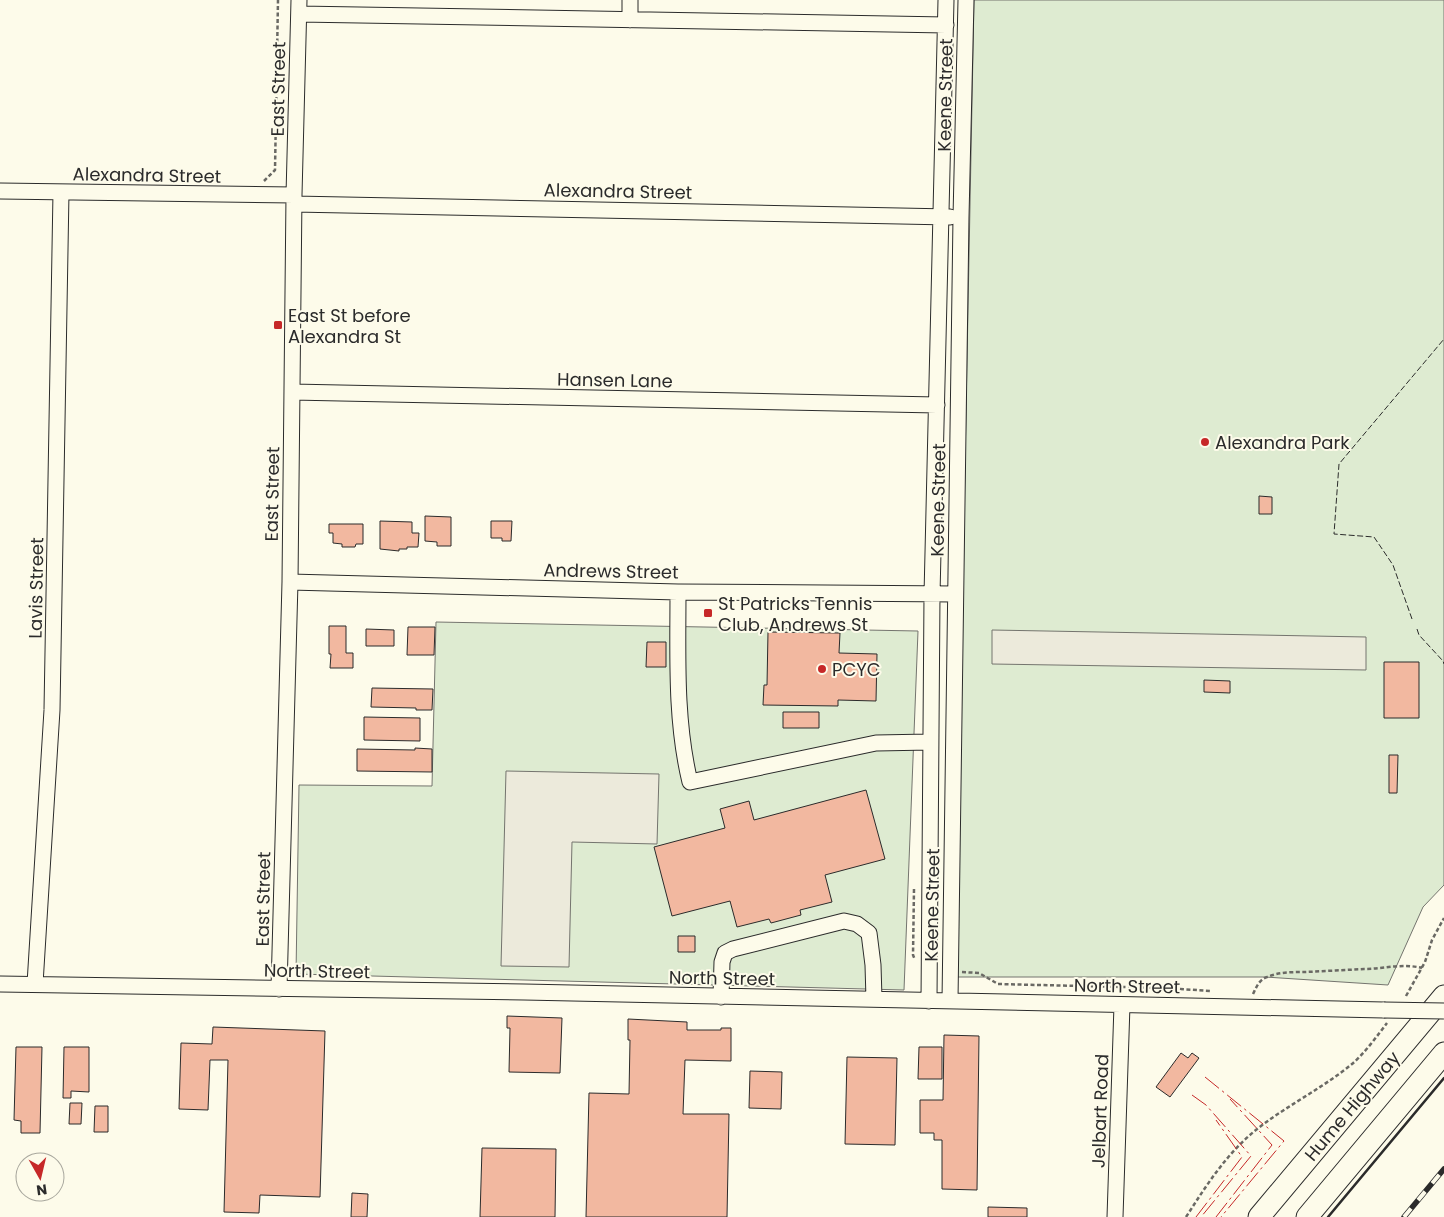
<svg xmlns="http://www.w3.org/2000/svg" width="1444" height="1217" font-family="Poppins,sans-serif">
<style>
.green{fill:#deebd1;stroke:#74746e}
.parking{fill:#eceadb;stroke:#74746e}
.building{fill:#f2b8a0;stroke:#2b2b2b}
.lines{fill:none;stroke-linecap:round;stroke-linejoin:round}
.minor-casing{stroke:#2b2b2b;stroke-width:17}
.highway-casing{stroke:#2b2b2b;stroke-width:23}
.path{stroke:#6a6964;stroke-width:2.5;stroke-dasharray:4 2.5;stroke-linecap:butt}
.minor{stroke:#fdfbea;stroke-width:15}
.highway{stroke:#fdfbea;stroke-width:21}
.rail-casing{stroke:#2b2b2b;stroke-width:5.5}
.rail{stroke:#fdfbea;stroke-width:4;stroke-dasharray:11;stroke-linecap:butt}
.minor-bridge-casing{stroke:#2b2b2b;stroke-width:17;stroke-linecap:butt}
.minor-bridge{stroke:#fdfbea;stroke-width:15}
.fence{stroke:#2b2b2b;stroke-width:1;stroke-dasharray:6 2.5;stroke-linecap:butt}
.wall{stroke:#2b2b2b;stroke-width:2.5}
.power{stroke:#c62828;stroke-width:1;stroke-dasharray:18 4 2.5 4;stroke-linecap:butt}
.poi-dot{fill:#c62828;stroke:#fdfbea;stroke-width:2}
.labels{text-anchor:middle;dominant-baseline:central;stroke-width:4;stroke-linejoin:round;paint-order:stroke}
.street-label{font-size:18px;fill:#2b2b2b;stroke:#fdfbea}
.poi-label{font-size:18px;fill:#2b2b2b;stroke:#fdfbea;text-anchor:start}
</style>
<rect width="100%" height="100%" fill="#fdfbea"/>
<path class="green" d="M974 0H1444V885L1423 907 1388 985 1265 977H955Z
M436 622 918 631 904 990 296 974 299 785 432 786Z"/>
<path class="parking" d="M992 630 1366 637V670L992 664Z
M506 771 659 774 657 844 572 842 569 967 501 966Z"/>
<path class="building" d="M1259 496 1272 497V514H1259Z
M425 516 451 517V546H437V542L425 541Z
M380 521 412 522V533H419L418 547H407V549H399V551L380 549Z
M491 521H512L511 541H502V538H491Z
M329 524H363V544H356L355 547H342V544L333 543V533H329Z
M329 626H346V653H353V668H330L331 654H329Z
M408 627H435L434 655H407Z
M366 629 394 630V646H366Z
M768 632 840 633 839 653 877 654 876 701 838 700V706L763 705 764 685H767Z
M647 642H666V667H646Z
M1384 662H1419V718H1384Z
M1204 680 1230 681V693L1204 692Z
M372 688 433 689 432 710H416V708L371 707Z
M783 712H819V728H783Z
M364 717 420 718V741L364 740Z
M415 748 432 749V772L357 771V749L415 750Z
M1389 755H1398L1397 793H1389Z
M866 790 885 859 825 875 832 902 800 910 801 915 771 923 769 919 737 927 730 901 672 916 654 847 725 828 720 809 749 801 754 820Z
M678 936H695V952H678Z
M507 1016 562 1018 560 1073 509 1072 510 1028H507Z
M628 1019 687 1022V1030H721V1028H731V1061L685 1060 683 1114H729L727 1217H586L589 1093 629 1094 630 1040H628Z
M213 1027 325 1031 320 1197 260 1195 259 1213 224 1212 228 1060H210L208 1110 179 1109 181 1043 212 1044Z
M944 1035 979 1036 977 1190 942 1189V1140H934V1133H920V1100H943Z
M16 1047H42L40 1133H21V1121L14 1120Z
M64 1047H89V1092L71 1091V1098H63Z
M919 1047H942V1079H918Z
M1181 1053 1188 1058 1192 1053 1199 1058 1170 1097 1156 1087Z
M847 1057 897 1058 895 1145 845 1144Z
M750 1071 782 1072 781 1109 749 1108Z
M70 1103H82L81 1124H69Z
M95 1106H108V1132H94Z
M482 1148 556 1149 555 1217H480Z
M352 1193 368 1194 367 1217H351Z
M988 1207 1027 1208V1217H988Z"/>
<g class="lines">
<defs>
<path id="minor" d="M299 14 946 25
M630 20V0
M0 191 294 195
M294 204 950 217
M292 392 937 405
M290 582 678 592 955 594
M678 592C678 655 675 720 690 782L876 743 930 742
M0 984 524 992 1384 1010
M35 984 52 710 61 192
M279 989 290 582 294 195 299 0
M721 997 722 962 725 953 733 949 844 921 857 924 869 933 873 965 874 999
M929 1001 932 595 946 0
M950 1001 961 217 966 0
M1115 1217 1122 1005"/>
<path id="highway" d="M1259 1217 1444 996
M1307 1217 1444 1053"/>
</defs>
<use href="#minor" class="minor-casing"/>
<use href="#highway" class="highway-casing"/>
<path class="path" d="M264 181 275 170 278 0
M914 889 913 955 915 960
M962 972 979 973 998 984 1164 988 1211 991
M1253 994C1257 986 1259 980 1267 977 1279 972 1293 972 1306 972 1325 971 1345 970 1364 969 1384 969 1402 963 1422 968
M1406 996 1425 962 1432 940 1444 918
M1186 1217C1208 1183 1228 1151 1261 1126 1290 1104 1324 1087 1352 1064 1365 1053 1377 1036 1387 1023"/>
<use href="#minor" class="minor"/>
<use href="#highway" class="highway"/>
<defs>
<path id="rail" d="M1404 1217 1444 1169"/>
</defs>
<use href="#rail" class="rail-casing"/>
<use href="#rail" class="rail"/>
<defs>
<path id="minor-bridge" d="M1384 1010 1444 1011"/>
</defs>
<use href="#minor-bridge" class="minor-bridge-casing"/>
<use href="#minor-bridge" class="minor-bridge"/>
<path class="fence" d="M1412 619 1393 565 1374 537 1334 534 1339 464 1444 339
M1417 629 1419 635 1443 661 1444 664"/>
<path class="wall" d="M1328 1217 1444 1078"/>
<path class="power" d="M1205 1077 1284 1141 1221 1217
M1192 1095 1206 1105 1251 1156 1201 1217
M1196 1217 1242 1157 1216 1120
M1216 1217 1272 1145 1230 1099"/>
</g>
<g class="poi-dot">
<rect x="273" y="320" width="10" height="10" rx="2.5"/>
<circle cx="1205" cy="442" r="5"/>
<rect x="703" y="608" width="10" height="10" rx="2.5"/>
<circle cx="822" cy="669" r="5"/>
</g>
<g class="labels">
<g class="street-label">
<text transform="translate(278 89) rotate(-89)">East Street</text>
<text transform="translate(945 95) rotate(-89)">Keene Street</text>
<text transform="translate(147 175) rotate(1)">Alexandra Street</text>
<text transform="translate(618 191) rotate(1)">Alexandra Street</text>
<text transform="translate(615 380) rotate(1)">Hansen Lane</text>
<text transform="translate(272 494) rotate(-89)">East Street</text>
<text transform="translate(938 500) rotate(-89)">Keene Street</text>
<text transform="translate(611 571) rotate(1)">Andrews Street</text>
<text transform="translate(36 588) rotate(-89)">Lavis Street</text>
<text transform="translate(263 899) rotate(-89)">East Street</text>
<text transform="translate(932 905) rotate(-89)">Keene Street</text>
<text transform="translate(317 971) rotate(1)">North Street</text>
<text transform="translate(722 978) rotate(1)">North Street</text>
<text transform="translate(1127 986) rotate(1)">North Street</text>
<text transform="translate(1352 1106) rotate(-50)">Hume Highway</text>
<text transform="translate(1100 1111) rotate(-88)">Jelbart Road</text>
</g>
<g class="poi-label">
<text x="288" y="315">East St before<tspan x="288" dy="21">Alexandra St</tspan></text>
<text x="1215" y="442">Alexandra Park</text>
<text x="718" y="603">St Patricks Tennis<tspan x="718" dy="21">Club, Andrews St</tspan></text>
<text x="832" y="669">PCYC</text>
</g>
</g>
<g transform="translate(40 1177) rotate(172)"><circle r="24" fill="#fdfbea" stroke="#a9a89e"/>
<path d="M0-4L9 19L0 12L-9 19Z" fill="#c62828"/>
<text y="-8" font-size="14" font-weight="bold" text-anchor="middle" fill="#2b2b2b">N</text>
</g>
</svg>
